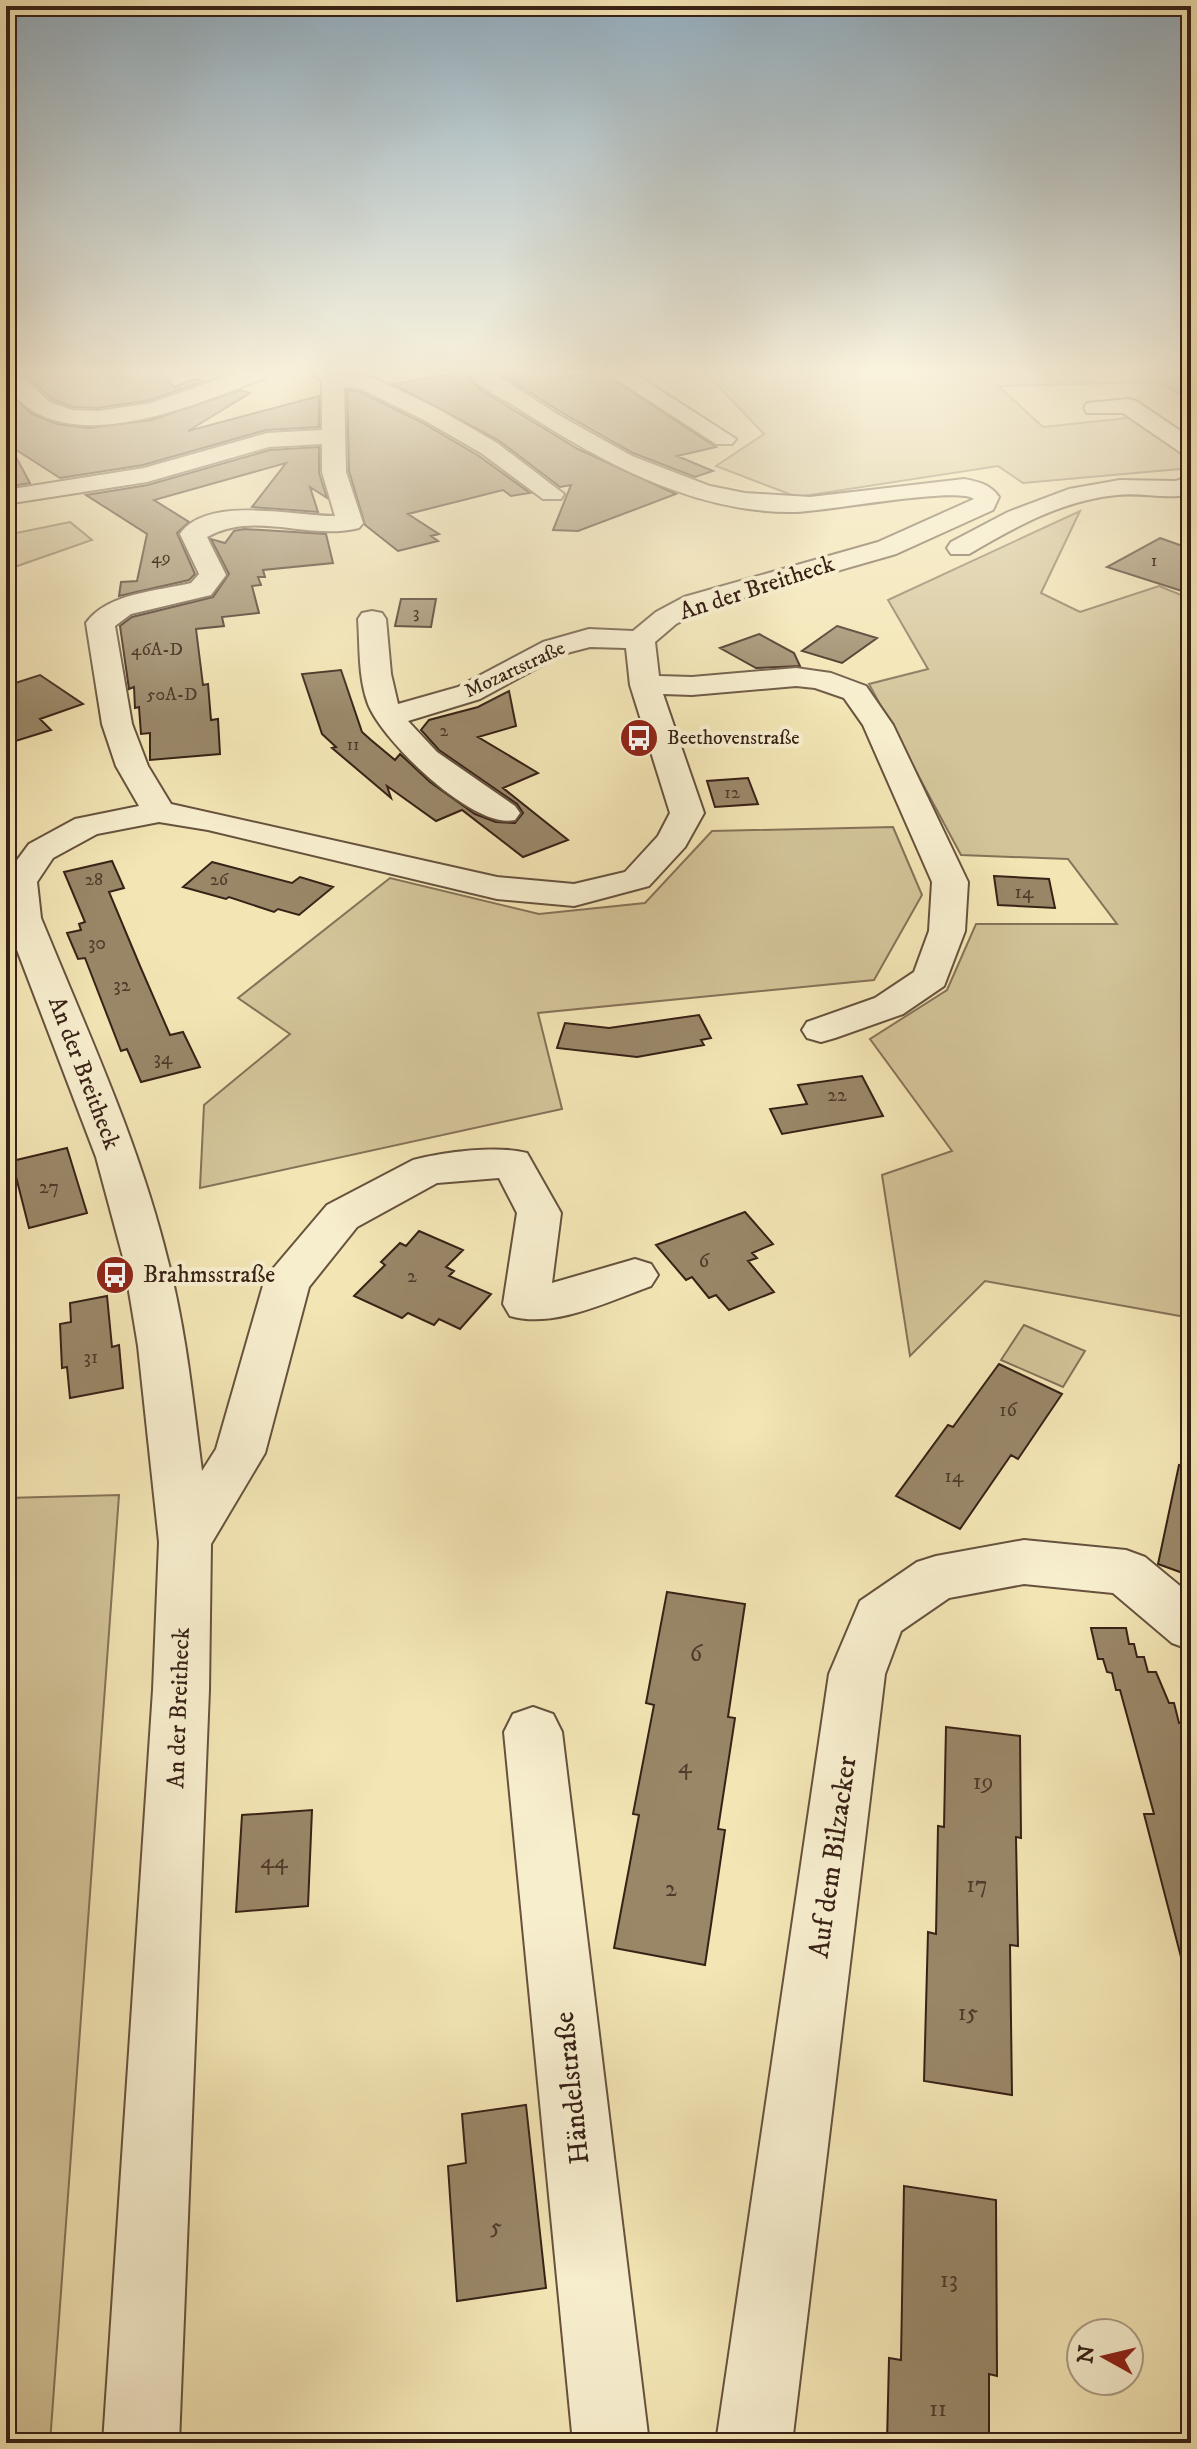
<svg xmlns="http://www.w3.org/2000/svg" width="1197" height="2449" font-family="'IM FELL DW Pica',serif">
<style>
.green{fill:#d3c499;stroke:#867258;stroke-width:2}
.building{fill:#998768;stroke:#382116;stroke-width:2}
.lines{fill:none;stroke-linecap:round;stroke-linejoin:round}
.minor-casing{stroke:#67523e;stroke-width:4}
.minor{fill:#f7eece;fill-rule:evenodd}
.labels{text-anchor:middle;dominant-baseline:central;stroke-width:8;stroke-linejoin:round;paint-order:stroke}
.far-number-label{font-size:18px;fill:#503a2a}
.far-street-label{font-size:20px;fill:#382116;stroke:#f7eece}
.far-poi-label{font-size:20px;fill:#382116;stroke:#f7eece;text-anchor:start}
.number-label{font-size:20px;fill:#503a2a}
.street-label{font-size:24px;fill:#382116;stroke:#f7eece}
.poi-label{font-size:24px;fill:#382116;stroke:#f7eece;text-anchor:start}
.near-number-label{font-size:24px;fill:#503a2a}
.near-street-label{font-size:28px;fill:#382116;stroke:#f7eece}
</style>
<rect width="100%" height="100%" fill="#f3e5b4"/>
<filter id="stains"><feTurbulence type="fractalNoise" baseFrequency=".0025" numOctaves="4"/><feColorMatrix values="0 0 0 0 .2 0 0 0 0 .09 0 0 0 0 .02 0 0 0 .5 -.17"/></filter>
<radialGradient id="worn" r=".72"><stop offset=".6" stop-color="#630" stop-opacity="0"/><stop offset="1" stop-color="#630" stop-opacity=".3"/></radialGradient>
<path class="green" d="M705 372H1191V400L1159 382 998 386 1043 427 1137 417 1191 460V468L1023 483 998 466 797 497 716 466 764 434Z
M1080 511 1041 593 1080 612 1159 586 1191 599V1318L985 1281 910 1356 882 1175 952 1151 870 1039 947 990 976 924H1117L1068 859 961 855 869 684 928 669 888 600Z
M70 522 92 540 6 570V535Z
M893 827 922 895 874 980 538 1013 562 1109 200 1188 204 1105 290 1034 238 998 390 878 539 914 645 903 712 831Z
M1024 1325 1085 1351 1063 1387 1001 1360Z
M119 1495 50 2443H6V1498Z"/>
<path class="building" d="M22 372H160L174 387 195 379 204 381 150 400 98 408 73 407 52 399Z
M463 372 481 390 578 449 676 494 578 531 553 530 571 485 560 487 498 440 393 384Z
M498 372H560V377L602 372 716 447 677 456 713 471 695 477 633 453 559 411Z
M6 390 32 414 57 424 88 428 151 420 241 390 250 393 188 431 319 396V427L266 430 143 465 60 478 10 446 30 483 6 487Z
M347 390 360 392 423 423 479 456 530 493 511 496 503 490 408 514 439 534 431 536 438 541 398 551 365 525 349 471Z
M319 447V473L327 498 310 487 318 512 252 507 286 463 154 500 189 522 177 533 195 574 189 580 119 596 121 582 137 581 147 534 86 495 148 485 270 450Z
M244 529 326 534 333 563 263 570 265 577H258L261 585 252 586 259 613 222 617 224 626 196 629 203 685 208 684 211 720 218 719 220 754 150 760V733L141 734 139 707 135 708 134 687 129 689 120 626 132 617 213 597 229 574 211 539 225 543 234 531Z
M1160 538 1191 549V594L1107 567Z
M401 599H436L431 627 395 626Z
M837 626 877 638 842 663 802 651Z
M759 634 794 653 800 666 756 668 720 648Z
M341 670 362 732 371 740 395 760 400 754 430 782 475 814 496 822 515 823 523 813 517 804 439 750 421 730 429 720 478 707 509 691 516 726 478 737 538 773 503 788 568 840 523 857 462 810 436 821 387 786 391 798 332 748 336 747 322 734 302 674Z
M40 675 83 704 40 719 51 730 6 744V686Z
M748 778 758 804 715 807 707 781Z
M112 861 124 888 109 892 140 966 170 1035 183 1032 200 1067 141 1082 127 1049 121 1051 85 958 78 959 67 933 81 930 79 924 85 922 64 872Z
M212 862 292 883 300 877 333 887 299 915 278 909 274 912 229 897 226 899 183 887Z
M994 876 1049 879 1055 908 998 905Z
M699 1015 711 1038 701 1040 704 1045 637 1057 557 1048 565 1023 609 1028Z
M862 1076 883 1116 782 1134 770 1109 807 1104 798 1085Z
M67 1148 87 1213 29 1228 12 1161Z
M745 1212 773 1244 752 1253 757 1258 748 1261 774 1292 729 1310 716 1295 709 1298 692 1277 686 1280 656 1245Z
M419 1231 463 1250 446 1267 454 1271 449 1276 491 1294 460 1329 439 1319 434 1325 408 1313 402 1318 354 1296 385 1265 381 1262 400 1243 406 1246Z
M107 1296 112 1347 119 1345 123 1388 70 1398 67 1367 62 1368 60 1324 71 1322 70 1303Z
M999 1364 1062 1394 1018 1459 1011 1455 960 1529 896 1496 948 1425 953 1427Z
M1179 1465 1191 1467V1576L1158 1564Z
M667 1592 745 1604 728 1717 735 1718 718 1829 725 1830 705 1965 614 1948 639 1815 633 1814 654 1705 646 1703Z
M1091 1628H1126L1129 1644H1134L1137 1657H1144L1148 1672H1156L1169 1703H1174L1179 1723 1191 1722V1960L1182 1961 1144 1814H1154L1120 1690H1116L1112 1673 1107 1672 1103 1659H1098Z
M946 1727 1020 1736 1021 1838 1016 1837 1018 1946 1010 1945 1012 2095 924 2081 928 1932 936 1934 938 1826 944 1827Z
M312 1810 308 1906 236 1912 242 1815Z
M526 2105 546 2288 457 2301 448 2166 466 2163 462 2114Z
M904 2186 996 2200 997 2376 989 2374V2443H887L889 2358 901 2360Z"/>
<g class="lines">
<defs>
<path id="minor" d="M6 372H17L50 402 72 410 98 411 151 403 239 372H270L267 377C205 401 96 449 33 411 23 405 14 395 6 386Z
M312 372H338L374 378 440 410 497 443 564 494 561 499H543L481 453 424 420 361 389 344 387 346 472 363 523 359 528C309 541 255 510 207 537L226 575 211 595 131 614 115 626 132 724 148 766 171 804 497 877 574 884 625 872 658 836 670 813 630 685 626 648 590 647 563 654 480 699 408 721 437 752 515 806 520 813 515 820C474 830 383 742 368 704 358 677 360 647 358 619L362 613 372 611 382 613 386 619 391 674 398 704 458 687 543 642 589 629 633 631 656 612 684 597 878 542 974 499C956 486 825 512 793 512 692 513 598 460 516 407 500 397 478 387 466 372H492L557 414 632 456 710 486 745 493 810 497 964 479C979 482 990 484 999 497L993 510 896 554 704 609 676 624 655 642 659 676 692 677 796 668 831 673 866 686 893 725 968 882 965 931 944 986 903 1014 835 1038 821 1042 807 1038 802 1030 807 1022 875 998 914 972 929 931 932 882 863 725 844 698 815 688 796 686 692 695 663 694 704 813 685 847 649 886 574 906 497 899 208 830 159 822 97 834 53 858 37 882 41 918C87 1031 139 1142 168 1261 186 1330 193 1401 202 1471L216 1449 264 1282 271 1271 327 1205 413 1160C443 1152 497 1145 527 1153L561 1213 552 1283 635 1259 651 1264 658 1275 651 1286C609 1301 554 1329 510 1316L503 1304 517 1213 499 1178 437 1183 357 1227 309 1287 265 1453 211 1544 209 1690 179 2443H103L153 1690 159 1542 138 1346 124 1261 96 1157 6 921V875L29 844 75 819 139 806 116 766 102 724 86 623C107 593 158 591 191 583L199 574 180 534C207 495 295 516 335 516L322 472V444L269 447 147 482 6 504V490L144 468 267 433 322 430V381Z
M605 372H632L736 439 732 444H716Z
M1128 399 1136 401 1191 438V456L1183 454 1123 413H1087L1084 408 1087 403Z
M1191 475V494C1167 500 1141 492 1117 495 1063 500 1015 527 969 554H951L947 548 951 542 1008 512 1069 489 1120 480 1176 481Z
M1024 1540 1126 1550 1145 1557 1191 1595V1650L1172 1643 1113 1593 1024 1584 949 1598 901 1631 885 1674 792 2443H716L829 1674 860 1601 917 1562 936 1556Z
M533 1707 553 1714 562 1732 649 2443H573L504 1732 513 1714Z"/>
</defs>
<use href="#minor" class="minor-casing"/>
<use href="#minor" class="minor"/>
</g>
<linearGradient id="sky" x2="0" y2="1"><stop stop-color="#93adbe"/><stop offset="0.52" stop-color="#faf3dd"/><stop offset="1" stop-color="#faf3dd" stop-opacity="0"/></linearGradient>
<rect width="1197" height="715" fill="url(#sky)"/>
<defs>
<symbol id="bus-disc" viewBox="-11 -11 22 22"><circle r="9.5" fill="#8f2418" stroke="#f7eece"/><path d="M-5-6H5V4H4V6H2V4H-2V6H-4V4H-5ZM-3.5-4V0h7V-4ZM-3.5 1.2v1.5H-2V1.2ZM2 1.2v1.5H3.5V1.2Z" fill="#fff"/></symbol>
</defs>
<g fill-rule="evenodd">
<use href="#bus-disc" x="617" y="716" width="44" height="44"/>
<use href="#bus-disc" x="93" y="1253" width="44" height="44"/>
</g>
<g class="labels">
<g class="far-number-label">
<text x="161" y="558">49</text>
<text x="1154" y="561">1</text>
<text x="416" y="613">3</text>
<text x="157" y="650">46A-D</text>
<text x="172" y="695">50A-D</text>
<text x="444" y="731">2</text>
<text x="353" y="745">11</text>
<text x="732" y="793">12</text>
<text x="94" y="880">28</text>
<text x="219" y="880">26</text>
</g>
<g class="far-street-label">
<text transform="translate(515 670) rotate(-25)">Mozartstraße</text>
</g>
<g class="far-poi-label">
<text x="667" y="738">Beethovenstraße</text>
</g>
<g class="number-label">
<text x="1024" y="892">14</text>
<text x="97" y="943">30</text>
<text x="122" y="985">32</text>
<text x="163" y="1058">34</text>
<text x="837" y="1095">22</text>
<text x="49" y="1187">27</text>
<text x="704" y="1261">6</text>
<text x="412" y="1276">2</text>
<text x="91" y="1357">31</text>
<text x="1008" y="1410">16</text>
<text x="954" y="1476">14</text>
</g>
<g class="street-label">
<text transform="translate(757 588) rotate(-18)">An der Breitheck</text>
<text transform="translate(84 1073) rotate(69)">An der Breitheck</text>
<text transform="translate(179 1708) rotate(-88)">An der Breitheck</text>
</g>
<g class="poi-label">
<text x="143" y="1275">Brahmsstraße</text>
</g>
<g class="near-number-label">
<text x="696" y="1654">6</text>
<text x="685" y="1766">4</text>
<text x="983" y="1782">19</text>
<text x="274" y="1861">44</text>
<text x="977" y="1885">17</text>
<text x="671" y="1889">2</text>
<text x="968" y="2013">15</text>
<text x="496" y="2227">5</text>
<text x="949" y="2280">13</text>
<text x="938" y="2409">11</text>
</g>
<g class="near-street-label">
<text transform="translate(833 1857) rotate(-82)">Auf dem Bilzacker</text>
<text transform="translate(572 2088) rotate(-96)">Händelstraße</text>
</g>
</g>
<rect width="1197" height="2449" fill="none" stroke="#f3e5b4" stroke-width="32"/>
<rect x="8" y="8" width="1181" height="2433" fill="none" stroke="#382116" stroke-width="4"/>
<rect x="16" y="16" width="1165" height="2417" fill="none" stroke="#382116" stroke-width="2"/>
<g transform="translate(1105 2357) rotate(278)"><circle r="38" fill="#f7eece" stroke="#ab9c84" stroke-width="2"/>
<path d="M0-6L14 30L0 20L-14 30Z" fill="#8f2418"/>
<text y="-12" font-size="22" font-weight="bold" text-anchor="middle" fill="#382116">N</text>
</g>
<rect width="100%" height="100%" filter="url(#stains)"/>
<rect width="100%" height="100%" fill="url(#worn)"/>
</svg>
